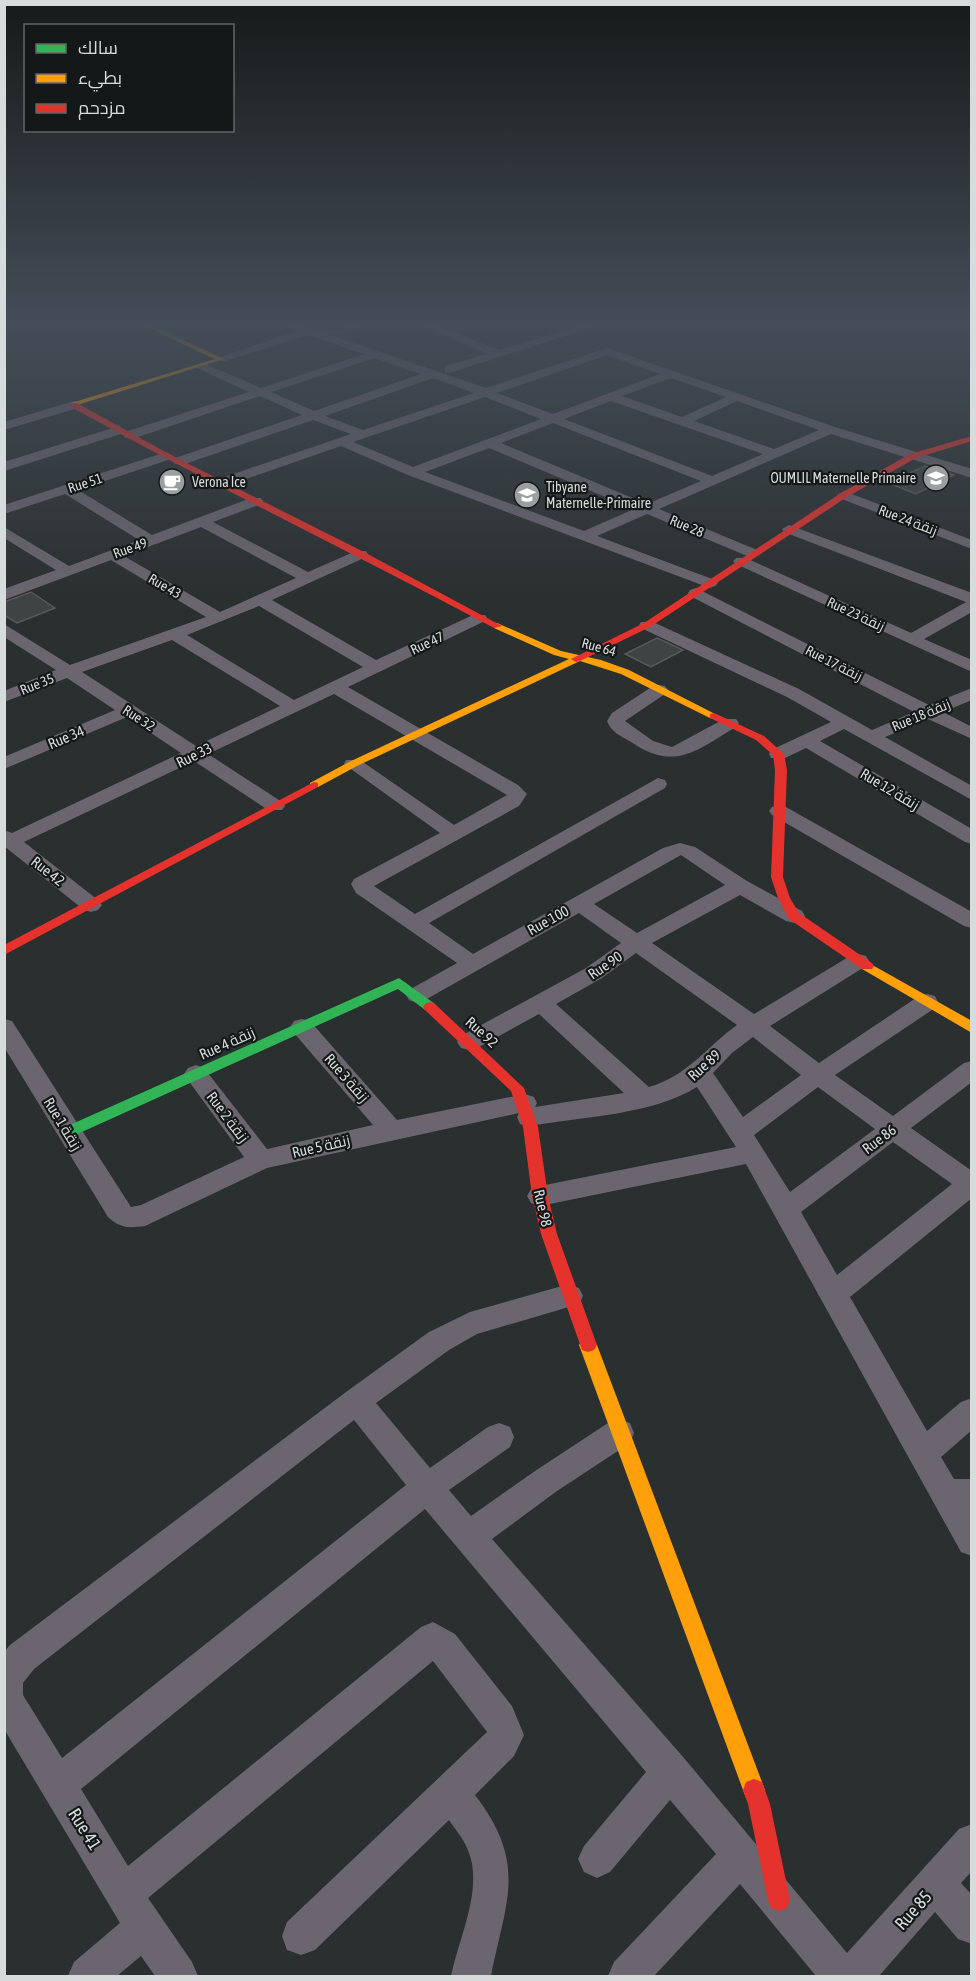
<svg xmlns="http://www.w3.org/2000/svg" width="976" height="1981" font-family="'Asap Condensed',Cairo,sans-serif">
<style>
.building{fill:#3f4343;stroke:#575a5a;stroke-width:1.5}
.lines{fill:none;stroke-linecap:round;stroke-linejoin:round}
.street{fill:#6b656f;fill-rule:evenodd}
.fast{fill:#30b455;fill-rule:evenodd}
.slow{fill:#ff9f0a;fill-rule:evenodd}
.jam{fill:#e5322d;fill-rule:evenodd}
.labels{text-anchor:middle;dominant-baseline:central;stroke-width:4.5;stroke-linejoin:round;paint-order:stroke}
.far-poi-label{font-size:14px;fill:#d6dcdb;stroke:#141818;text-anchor:start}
.far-street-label{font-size:14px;fill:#d6dcdb;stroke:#141818}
.street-label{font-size:15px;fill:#d6dcdb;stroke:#141818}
.near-street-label{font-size:18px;fill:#d6dcdb;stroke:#141818}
</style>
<rect width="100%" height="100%" fill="#2a2f2f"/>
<path class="building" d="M925 466 954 475 916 494 888 483Z
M31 592 55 608 17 623 4 615V602Z
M657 638 683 650 651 667 625 654Z"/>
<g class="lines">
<path class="street" d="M148 323H166L149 329 143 326Z
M279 323H294L322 332 356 323H373L372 325 333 336 486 388 607 348 835 427 972 469V478L831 434 659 509 757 550 759 553 757 556H747L647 514 597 536 715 580 718 583 715 586 710 588 408 475 341 446 226 486H216L214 483 216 480 351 434 313 420 185 464H175L173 461 175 458 302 415 260 396 135 438H125L124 435 125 432 249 392 197 368V364H205L261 388 364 354 308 335 225 361H217L215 359 297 331ZM607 355 660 374 553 414 497 393ZM375 358 421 374 314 411 271 392ZM433 378 474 393 363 430 325 416ZM671 378 726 397 682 417 622 396ZM485 397 541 419 413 467 353 442ZM611 401 763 454 712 476 564 419ZM737 401 819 430 774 449 694 421ZM553 423 701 481 647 504 501 443ZM489 448 634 509 584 531 425 472Z
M417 323H431L499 350 590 323H606L449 373 445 372V366L487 354Z
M74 401 78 402 80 405 78 408 4 430V422Z
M119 426 125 430 124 433 4 471V462Z
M166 452 173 456 171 459 78 490 152 535 251 498H261L263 501 261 504 213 522 308 572 356 551H366L368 554 366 557 272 600 376 660 473 615H485L487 618 485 621 348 687 518 785 527 794 519 806 374 886 415 914 658 778 665 780 667 784 665 788 429 923 473 954 663 848 680 843 695 847 747 881 802 911 805 916 802 921 794 923 786 921 740 895 652 943 754 1014 850 956 858 954 866 956 869 961 866 966 770 1026 819 1063 919 996 927 994 935 996 938 1002 935 1008 835 1075 893 1116 964 1063 972 1061V1082L911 1128 972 1171V1198L850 1297 927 1431 961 1402 972 1398V1430L941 1457 954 1479H972V1556L961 1552 746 1164 540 1206 531 1203 527 1196 531 1189 540 1186 736 1147 697 1087C652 1115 581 1117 529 1126L520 1124 517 1117 519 1113 267 1168 145 1226C129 1228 121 1229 108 1217L4 1047V1019L12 1021 131 1207 141 1205 244 1157 188 1080 184 1074 188 1068 196 1065 204 1068 267 1149 373 1125 294 1033 290 1027 294 1021 302 1019 310 1021 397 1120 525 1094 534 1097 537 1103 535 1107 624 1093 539 1014 477 1048 469 1050 461 1048 457 1042 461 1036 586 968 621 943 579 913 425 1000 417 1003 409 1000 406 995 409 990 457 963 356 893 351 884 354 879 440 833 344 764 346 760H360L454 825 507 795 334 694 208 754 282 802 285 806 282 810H268L194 761 24 842 98 900 102 905 98 910 91 912 84 910 4 846V830L12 833 181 753 127 717 4 769V757L115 710 67 678 4 702V691L56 670 4 637V624L70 665 206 617 111 560 4 600V589L56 570 4 538V527L69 566 139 540 65 494 4 514V505ZM201 527 296 578 220 612 124 556ZM259 606 363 667 294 700 187 635ZM172 640 280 706 196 746 82 672ZM681 855 725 885 637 933 594 904ZM636 953 737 1025C706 1047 688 1076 649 1087L556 1004 602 978ZM753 1037 801 1075 743 1117 713 1073 732 1053ZM818 1087 875 1129 790 1192 754 1135ZM893 1142 952 1184 837 1275 801 1212Z
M844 491 972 540V549L839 498 837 495Z
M789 525 972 593V612L924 639 972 660V672L736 564 733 561 736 558H746L911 633 966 602 784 532 782 529Z
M696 588 929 705 972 688V700L943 712 972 727V739L928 719 885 737 972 786V800L844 729 820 741 972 829V844L965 842 806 748 785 758H771L769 754 771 750 831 722 787 697 641 628 639 625 641 622H653L799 689 872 730 914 712 690 596 688 593 690 590Z
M659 685 665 686 668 690 665 694 625 721 653 741 672 747 724 719H736L739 723 736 727C697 750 675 772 631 742 622 737 610 731 607 721L612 713 653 686Z
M779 805 786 807 972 912V928L964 926 772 815 769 811 772 807Z
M569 1284 579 1288 583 1296 579 1304 477 1334 449 1350 376 1403 430 1468 488 1427 499 1423 510 1427 514 1437 510 1447 449 1490 471 1516 535 1471 608 1423 619 1419 630 1423 634 1433 630 1443 557 1491 492 1539 684 1758 847 1953 959 1829 972 1824V1871L961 1883 972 1895V1944L958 1939 935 1912 879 1976H816L740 1884 654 1976H608L614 1962 716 1854 670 1800 610 1872 597 1878 584 1872 578 1859 584 1846 646 1772 425 1509 81 1789 128 1866 421 1627 433 1622 455 1634 512 1706 524 1735 514 1756 475 1795C528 1864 506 1900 491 1976H451C459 1937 485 1886 467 1848 463 1838 455 1829 449 1820L315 1950 301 1955 287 1950 282 1936 287 1922 487 1732 433 1661 148 1898 192 1962 198 1976H155L141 1956 117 1976H68L74 1962 120 1923 4 1729V1652L10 1645 346 1392 429 1332 470 1312ZM354 1420 406 1485 62 1758 23 1695V1683L34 1669Z"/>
<path class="fast" d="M399 978 435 1004 437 1007 435 1010H425L398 989 73 1136H63L61 1132 63 1128Z"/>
<path class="slow" d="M138 323H146L224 359 71 407V403L215 359Z
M497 623 561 651 601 660 629 670 719 716 714 719 710 718 621 674 580 661 357 766 318 787H310V783L349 762 569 659 554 655 494 628V624Z
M867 962 972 1021V1033L862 969 860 966Z
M588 1338 594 1340 597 1345 765 1790 762 1798 754 1801 746 1798 743 1790 579 1345 582 1340Z"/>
<path class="jam" d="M71 403H77L169 454 364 552 502 626 494 628C353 553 210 484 71 407Z
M972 436V441L916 458 847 497 650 627 580 661 576 662 571 659 644 623 841 493 910 454Z
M714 713 764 736 784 754 787 770 783 877 790 898 799 913 872 963 874 966 872 969H862L789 919 778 898 771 877 775 770 773 755 756 740 710 718V714Z
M314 782 318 783V787L4 955V945Z
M430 1002 435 1004 524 1088 538 1127 548 1196 557 1234 597 1345 594 1350 588 1352 582 1350 541 1234 532 1196 523 1127 511 1091 425 1010 423 1007 425 1004Z
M754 1779 762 1782 770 1804 790 1900 787 1908 779 1911 771 1908 768 1900 748 1804 743 1790 746 1782Z"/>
</g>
<linearGradient id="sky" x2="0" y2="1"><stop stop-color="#171a1a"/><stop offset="0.54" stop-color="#444d58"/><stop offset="1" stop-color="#444d58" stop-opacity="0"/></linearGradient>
<rect width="976" height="600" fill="url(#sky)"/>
<defs>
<symbol id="school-disc" viewBox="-11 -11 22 22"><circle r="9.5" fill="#9a9f9f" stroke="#141818"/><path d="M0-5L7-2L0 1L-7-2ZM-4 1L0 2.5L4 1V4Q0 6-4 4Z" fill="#fff"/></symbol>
<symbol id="cafe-disc" viewBox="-11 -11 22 22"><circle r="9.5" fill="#9a9f9f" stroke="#141818"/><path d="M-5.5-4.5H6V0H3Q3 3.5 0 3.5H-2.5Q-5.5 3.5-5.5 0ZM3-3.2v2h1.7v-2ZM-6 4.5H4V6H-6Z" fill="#fff"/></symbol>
</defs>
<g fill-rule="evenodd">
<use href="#school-disc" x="921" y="463" width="30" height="30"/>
<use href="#cafe-disc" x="157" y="467" width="30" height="30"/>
<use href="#school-disc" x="512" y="480" width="30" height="30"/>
</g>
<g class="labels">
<g class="far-poi-label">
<text x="916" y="478" text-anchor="end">OUMLIL Maternelle Primaire</text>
<text x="192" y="482">Verona Ice</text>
<text x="546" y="487">Tibyane<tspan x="546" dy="16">Maternelle-Primaire</tspan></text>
</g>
<g class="far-street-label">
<text transform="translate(85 483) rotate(-18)">Rue 51</text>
<text transform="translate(908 520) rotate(21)">Rue 24 زنقة</text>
<text transform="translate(687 526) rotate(23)">Rue 28</text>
<text transform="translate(130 548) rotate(-20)">Rue 49</text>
<text transform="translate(165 586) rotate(30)">Rue 43</text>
<text transform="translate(856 614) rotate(25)">Rue 23 زنقة</text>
<text transform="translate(427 643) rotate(-25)">Rue 47</text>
<text transform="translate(599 647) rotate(15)">Rue 64</text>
<text transform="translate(834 663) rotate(27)">Rue 17 زنقة</text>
<text transform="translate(37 684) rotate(-22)">Rue 35</text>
<text transform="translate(921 715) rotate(-23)">Rue 18 زنقة</text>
<text transform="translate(139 718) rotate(33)">Rue 32</text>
</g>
<g class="street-label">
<text transform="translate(66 737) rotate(-23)">Rue 34</text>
<text transform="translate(194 755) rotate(-26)">Rue 33</text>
<text transform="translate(890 789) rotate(31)">Rue 12 زنقة</text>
<text transform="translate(48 871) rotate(38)">Rue 42</text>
<text transform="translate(548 920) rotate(-29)">Rue 100</text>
<text transform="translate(605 965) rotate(-34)">Rue 90</text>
<text transform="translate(482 1032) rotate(42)">Rue 92</text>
<text transform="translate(227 1043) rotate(-24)">Rue 4 زنقة</text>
<text transform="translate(704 1065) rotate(-42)">Rue 89</text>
<text transform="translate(347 1078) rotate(49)">Rue 3 زنقة</text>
<text transform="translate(228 1117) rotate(53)">Rue 2 زنقة</text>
<text transform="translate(63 1124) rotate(59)">Rue 1 زنقة</text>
<text transform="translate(879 1139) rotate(-37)">Rue 86</text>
<text transform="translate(321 1146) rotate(-13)">Rue 5 زنقة</text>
<text transform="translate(543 1208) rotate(77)">Rue 98</text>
</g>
<g class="near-street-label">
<text transform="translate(85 1829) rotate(58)">Rue 41</text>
<text transform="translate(913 1910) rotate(-48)">Rue 85</text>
</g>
</g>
<rect width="976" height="1981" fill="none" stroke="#d6dcdb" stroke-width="12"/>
<rect x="24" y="24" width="210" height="108" fill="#141818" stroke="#626666" stroke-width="1.5"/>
<rect x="36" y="44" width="30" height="9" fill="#30b455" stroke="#626666" stroke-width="1.5"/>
<text x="78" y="54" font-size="18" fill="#d6dcdb">سالك</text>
<rect x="36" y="74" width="30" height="9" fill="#ff9f0a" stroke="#626666" stroke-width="1.5"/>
<text x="78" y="84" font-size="18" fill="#d6dcdb">بطيء</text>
<rect x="36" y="104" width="30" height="9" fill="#e5322d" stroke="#626666" stroke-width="1.5"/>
<text x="78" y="114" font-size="18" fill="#d6dcdb">مزدحم</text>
</svg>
